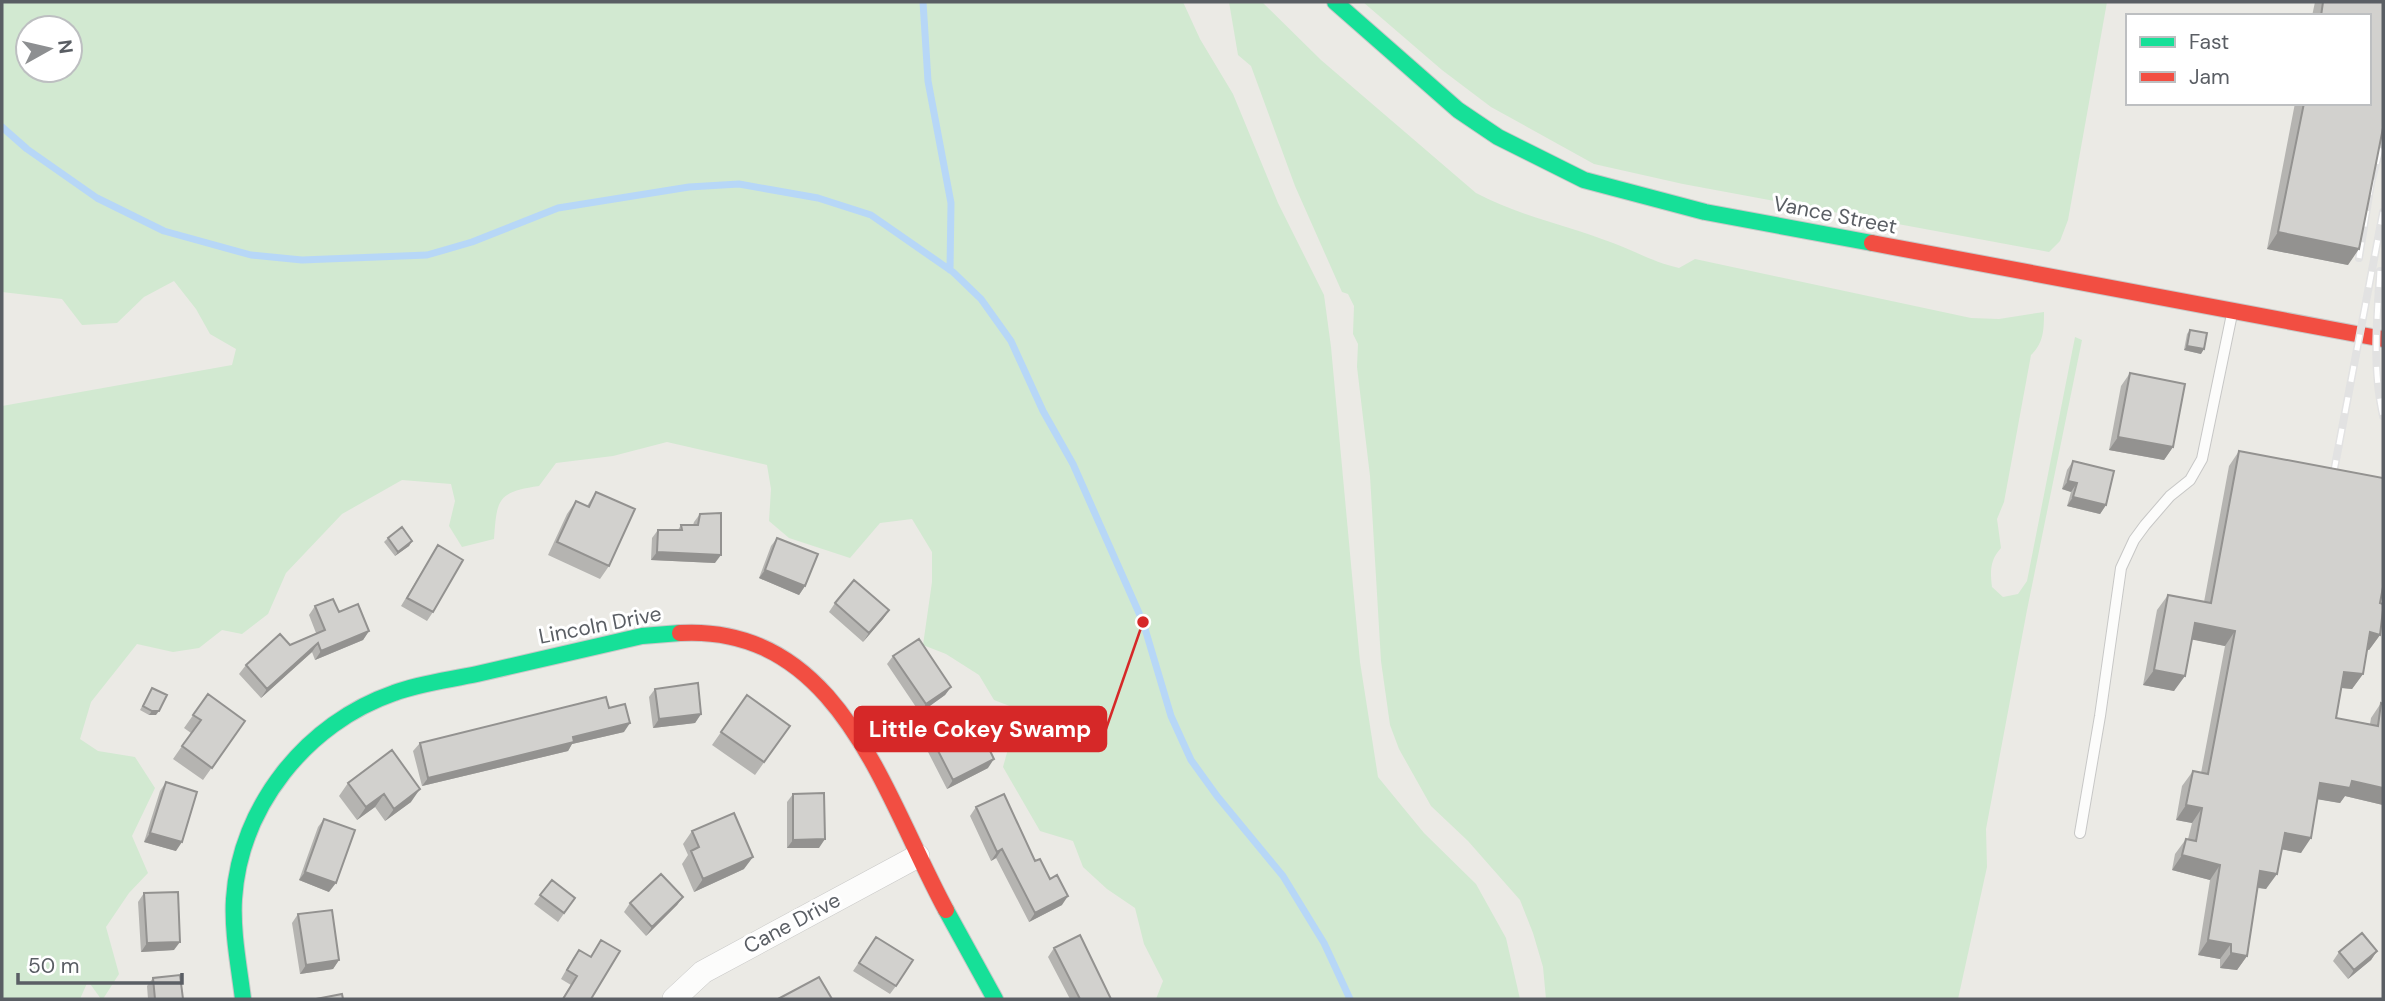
<svg xmlns="http://www.w3.org/2000/svg" width="2385" height="1001" font-family="'DM Sans',sans-serif">
<style>
.green{fill:#d2e9d1;fill-rule:evenodd}
.lines{fill:none;stroke-linecap:round;stroke-linejoin:round}
.stream{stroke:#b7d7f7;stroke-width:7}
.lane-casing{stroke:#c7c7c6;stroke-width:12}
.street-casing{stroke:#c7c7c6;stroke-width:24}
.fast-casing{stroke:#c7c8c7;stroke-width:18}
.jam-casing{stroke:#c7c8c7;stroke-width:18}
.lane{stroke:#fcfcfb;stroke-width:10}
.street{stroke:#fcfcfb;stroke-width:23}
.fast{stroke:#16e098;stroke-width:16}
.jam{stroke:#f24e42;stroke-width:16}
.rail-casing{stroke:#e2e2e2;stroke-width:8}
.rail{stroke:#fff;stroke-width:5;stroke-dasharray:16;stroke-linecap:butt}
.wall{fill:#b5b4b1}
.shaded-wall{fill:#939290}
.building{fill:#d2d1ce;stroke:#939290;stroke-width:2}
.labels{text-anchor:middle;dominant-baseline:central;stroke-width:6;stroke-linejoin:round;paint-order:stroke}
.street-label{font-size:21px;fill:#5a5e64;stroke:#fff}
.leader{fill:none;stroke:#d62828;stroke-width:2.5}
.callout-dot{fill:#d62828;stroke:#fff;stroke-width:2.5}
.callout{fill:#d62828;stroke:#d62828;stroke-width:2.5}
.callout-label{font-size:23px;text-anchor:middle;font-weight:bold;fill:#fff}
</style>
<rect width="100%" height="100%" fill="#ebeae5"/>
<path class="green" d="M2 2H1183L1200 39 1233 94 1278 203 1324 295 1331 347 1360 662 1378 777 1424 833 1476 884 1506 938 1520 999H1156L1163 981 1144 944 1135 908 1107 889 1083 867 1073 841 1040 831 1003 767 1008 749 1041 744 1059 725 994 700 979 675 946 654 923 645 932 582V552L912 519 880 523 850 558 789 538 769 521 771 489 767 465 667 442 613 456 556 463 539 486C497 492 497 499 494 539L462 547 449 526 455 501 451 484 402 480 342 514 286 573 268 614 242 634 222 630 199 648 173 652 137 644 91 702 80 739 98 751 135 757 155 788 132 836 148 873 129 893 106 927 119 974 103 999H101L88 981 80 999H2V406L232 365 236 349 210 334 196 309 174 281 144 297 117 323 82 325 62 299 2 292ZM28 28H70V70H28Z
M1229 2H1262L1321 60 1476 193C1519 216 1567 225 1613 243 1637 252 1653 262 1679 268L1695 259 1971 318 1999 319 2044 312C2044 328 2044 343 2031 355L2004 502 1997 519 2001 548C1990 560 1990 571 1992 587L2003 597 2018 594 2027 581 2075 337 2082 340 2027 610 1986 829 1987 867 1958 999H1546L1543 967 1533 933 1520 900 1468 841 1431 806 1399 749 1390 725 1381 661 1370 476 1357 367 1358 344 1353 334 1354 306 1348 294 1342 292 1295 186 1251 66 1238 55Z
M1363 2H2107L2068 220 2060 241 2049 252 1683 184 1594 164 1491 107 1442 70Z"/>
<g class="lines">
<path class="stream" d="M923 2 928 81 951 203 950 270
M2 127 27 149 97 198 164 231 251 255 302 260 427 255 472 242 558 208 689 187 739 184 818 198 871 215 953 272 981 299 1011 341 1043 411 1073 464 1143 622 1171 716 1191 760 1217 796 1283 876 1324 943 1350 999"/>
<defs>
<path id="lane" d="M2080 833 2100 716 2121 568 2134 540 2145 525 2170 496 2190 480 2202 459 2232 314"/>
<path id="street" d="M674 999 703 972 918 856"/>
<path id="fast" d="M1335 2 1458 110 1498 137 1584 180 1705 212 1872 243
M946 910 995 999
M243 999C239 966 232 932 234 899 240 806 307 723 394 693 420 683 449 680 477 674 532 661 587 649 642 636L680 633"/>
<path id="jam" d="M1872 243 2383 339
M680 633C840 624 884 796 946 910"/>
</defs>
<use href="#lane" class="lane-casing"/>
<use href="#street" class="street-casing"/>
<use href="#fast" class="fast-casing"/>
<use href="#jam" class="jam-casing"/>
<use href="#lane" class="lane"/>
<use href="#street" class="street"/>
<use href="#fast" class="fast"/>
<use href="#jam" class="jam"/>
<defs>
<path id="rail" d="M2359 258 2371 183 2383 138
M2380 271C2377 320 2372 368 2383 416
M2333 476 2383 212"/>
</defs>
<use href="#rail" class="rail-casing"/>
<use href="#rail" class="rail"/>
</g>
<path class="wall" d="M2315 2H2383L2348 265 2267 249 2295 103H2369V16H2312Z
M2190 330 2201 354 2184 350 2187 334Z
M2130 373 2173 447 2164 460 2109 450 2121 386Z
M2239 451 2380 603V635L2369 650 2367 649 2363 674 2352 689 2341 688 2336 718 2370 724 2371 718 2381 703 2383 704V805L2345 796 2340 803 2318 799 2301 853 2282 849 2266 889 2257 888 2247 956 2237 970 2220 968V959L2198 955 2210 880 2172 870 2175 854 2186 839H2188L2192 823 2176 820 2182 786 2193 771 2201 773 2225 646 2192 639 2174 691 2143 685 2157 610 2168 595 2204 602 2229 466Z
M2073 461 2106 505 2100 514 2067 506 2071 492 2062 489 2067 470Z
M596 492 609 566 600 579 548 555 567 514 576 501 587 506Z
M700 514 715 563 651 560 652 538 658 530H678L681 525H693L694 522Z
M388 538 412 541 409 546 395 556 384 542Z
M777 538 805 586 799 595 759 578 771 546Z
M438 545 433 612 427 621 401 606Z
M835 603 889 610 863 642 829 612Z
M315 606 339 612 369 631 363 640 315 660 312 652 261 698 239 674 246 665 316 633 309 615Z
M893 656 951 687 945 695 920 713 887 664Z
M152 688 156 715H149L140 710Z
M655 689 701 714 695 723 653 728 649 697Z
M208 694 245 721 203 780 173 759 191 733 184 728Z
M747 695 790 726 755 775 712 745Z
M609 708 624 732 572 744 568 751 422 786 413 751 420 743Z
M933 741 988 768 947 789 927 750Z
M166 782 176 851 144 842 160 791Z
M348 783 411 802 385 821 375 807 357 820 339 796Z
M793 794 819 848H787V802Z
M976 807 1035 861 1050 879 1062 905 1029 922 996 858 991 861 970 816Z
M324 819 329 892 299 880 318 827Z
M692 831 744 869 694 892 682 864 688 855 683 844Z
M552 880 575 898 558 922 534 904Z
M144 893 174 950 141 952 138 902Z
M683 897 677 905 646 936 624 912 630 903Z
M298 914 339 960 333 969 300 974 292 923Z
M876 937 896 986 890 994 853 971Z
M601 940 591 999H562L571 985 561 979 573 958 579 950 590 957Z
M1054 948 1111 999H1070L1048 957Z
M2377 951 2371 960 2348 979 2333 961 2339 952Z
M153 978 183 999H148L147 986Z"/>
<path class="shaded-wall" d="M2278 232 2359 249 2348 265 2267 249Z
M2187 346 2204 349 2201 354 2184 350Z
M2118 437 2173 447 2164 460 2109 450Z
M2068 481 2077 483 2071 492 2062 489Z
M2073 497 2106 505 2100 514 2067 506Z
M412 541 409 546 395 556 398 552Z
M657 552 721 555 715 563 651 560Z
M765 570 805 586 799 595 759 578Z
M889 610 883 619 863 642 869 633Z
M2195 623 2235 631 2225 646 2184 638Z
M369 631 363 640 315 660 321 651Z
M2370 632 2380 635 2369 650 2360 647Z
M318 643 312 652 261 698 267 689Z
M2154 670 2185 676 2174 691 2143 685Z
M2344 672 2363 674 2352 689 2333 687Z
M951 687 945 695 920 713 926 704Z
M152 711H159L156 715H149Z
M701 714 695 723 653 728 659 719Z
M630 723 624 732 572 744 568 751 422 786 428 778 573 737Z
M994 759 988 768 947 789 953 780Z
M2352 781 2383 788V805L2345 796 2340 803 2310 798 2320 783Z
M420 789 411 802 385 821 394 809Z
M384 794 375 807 357 820 366 807Z
M2186 805 2202 808 2192 823 2176 820Z
M150 833 182 842 176 851 144 842Z
M2285 833 2311 838 2301 853 2274 848Z
M825 839 819 848H787L793 840Z
M1002 849 996 858 991 861 997 852Z
M2182 855 2220 865 2210 880 2172 870Z
M753 857 744 869 694 892 703 879Z
M2260 871 2277 874 2266 889 2249 886Z
M305 872 336 883 329 892 299 880Z
M1068 896 1062 905 1029 922 1035 913Z
M683 897 677 905 646 936 652 927Z
M2208 940 2231 944 2220 959 2198 955Z
M180 942 174 950 141 952 147 943Z
M2377 951 2371 960 2348 979 2354 970Z
M2231 953 2247 956 2237 970 2220 968Z
M339 960 333 969 300 974 306 965Z"/>
<path class="building" d="M2323 2H2383V128L2359 249 2278 232 2304 103H2369V16H2321Z
M2190 330 2207 333 2204 349 2187 346Z
M2130 373 2185 384 2173 447 2118 437Z
M2239 451 2383 478V587L2380 603 2383 604V610L2380 635 2370 632 2363 674 2344 672 2336 718 2378 726 2381 703 2383 704V788L2352 781 2350 788 2320 783 2311 838 2285 833 2277 874 2260 871 2247 956 2231 953V944L2208 940 2220 865 2182 855 2186 839 2196 841 2202 808 2186 805 2193 771 2208 774 2235 631 2195 623 2185 676 2154 670 2168 595 2211 603Z
M2073 461 2114 471 2106 505 2073 497 2077 483 2068 481Z
M596 492 635 509 609 566 557 542 576 501 589 507Z
M721 513V555L657 552 658 530H682L681 525H698L700 514Z
M402 527 412 541 398 552 388 538Z
M777 538 818 554 805 586 765 570Z
M438 545 463 560 433 612 407 598Z
M854 580 889 610 869 633 835 603Z
M333 599 339 612 358 604 369 631 321 651 318 643 267 689 246 665 280 634 290 645 325 630 315 606Z
M919 639 951 687 926 704 893 656Z
M698 683 701 714 659 719 655 689Z
M152 688 167 695 159 711H152L143 706Z
M208 694 245 721 212 768 182 746 201 720 193 715Z
M747 695 790 726 764 762 721 732Z
M606 697 609 708 625 704 630 723 573 737 574 742 428 778 420 743Z
M975 720 994 759 953 780 933 741Z
M392 750 420 789 394 809 384 794 366 807 348 783Z
M166 782 197 792 182 842 150 833Z
M824 793 825 839 793 840V794Z
M1004 794 1035 861 1040 859 1050 879 1057 875 1068 896 1035 913 1002 849 997 852 976 807Z
M734 813 753 857 703 879 691 851 699 847 692 831Z
M324 819 355 830 336 883 305 872Z
M661 874 683 897 652 927 630 903Z
M552 880 575 898 564 913 540 895Z
M178 892 180 942 147 943 144 893Z
M332 910 339 960 306 965 298 914Z
M2362 933 2377 951 2354 970 2339 952Z
M1080 935 1111 999H1080L1054 948Z
M876 937 913 960 896 986 859 963Z
M601 940 620 951 591 999H563L577 976 567 970 579 950 591 957Z
M180 975 183 999H155L153 978Z
M819 977 832 999H778Z
M342 994 343 999H316Z"/>
<g class="labels">
<g class="street-label">
<text transform="translate(1835 215) rotate(11)">Vance Street</text>
<text transform="translate(600 625) rotate(-11)">Lincoln Drive</text>
<text transform="translate(792 923) rotate(-28)">Cane Drive</text>
</g>
</g>
<path class="leader" d="M1143 622L1106 729"/>
<circle class="callout-dot" cx="1143" cy="622" r="7"/>
<rect class="callout" x="855" y="707" width="251" height="44" rx="7"/>
<g class="callout-label">
<text x="980" y="737">Little Cokey Swamp</text>
</g>
<rect width="2385" height="1001" fill="none" stroke="#5a5e64" stroke-width="7"/>
<rect x="2126" y="14" width="245" height="91" fill="#ffffff" stroke="#bdbfc1" stroke-width="2"/>
<rect x="2140" y="37" width="35" height="10" fill="#16e098" stroke="#bdbfc1" stroke-width="2"/>
<text x="2189" y="49" font-size="21" fill="#5a5e64">Fast</text>
<rect x="2140" y="72" width="35" height="10" fill="#f24e42" stroke="#bdbfc1" stroke-width="2"/>
<text x="2189" y="84" font-size="21" fill="#5a5e64">Jam</text>
<g transform="translate(49 49) rotate(82)"><circle r="33" fill="#ffffff" stroke="#bdbfc1" stroke-width="2"/>
<path d="M0-5L12 26L0 18L-12 26Z" fill="#8d8f91"/>
<text y="-10" font-size="19" font-weight="bold" text-anchor="middle" fill="#5a5e64">N</text>
</g>
<path d="M18 973v10h164v-10" fill="none" stroke="#5a5e64" stroke-width="3.5"/>
<text x="28" y="973" font-size="21" fill="#5a5e64" stroke="#ffffff" stroke-width="5" paint-order="stroke">50 m</text>
</svg>
